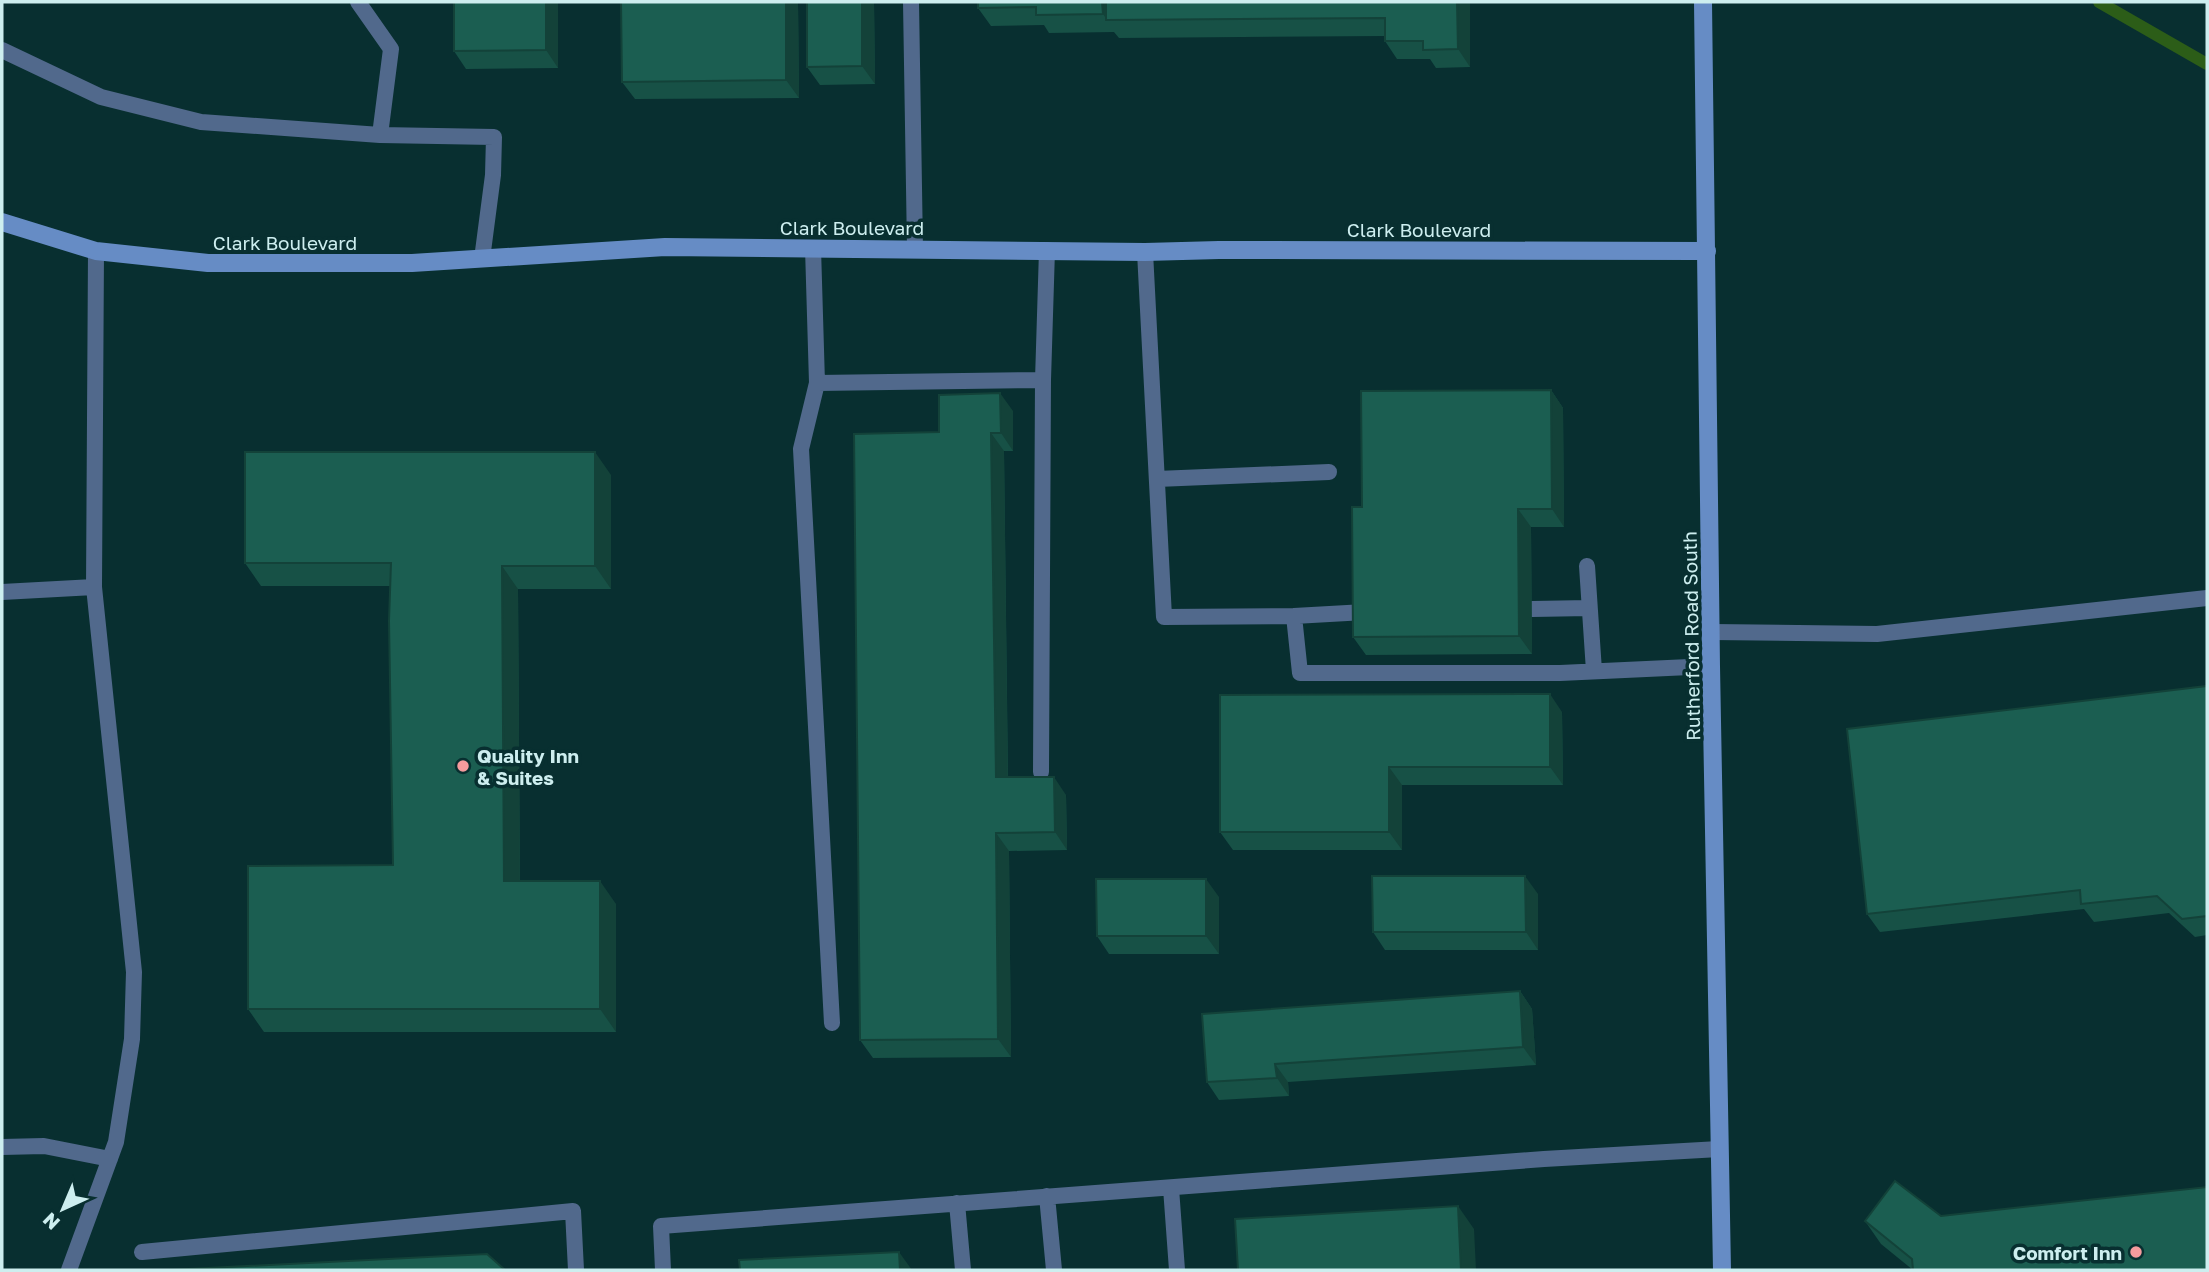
<svg xmlns="http://www.w3.org/2000/svg" width="2209" height="1272" font-family="'Golos Text',sans-serif">
<style>
.lines{fill:none;stroke-linecap:round;stroke-linejoin:round}
.stream{stroke:#2c5d18;stroke-width:12}
.lane{stroke:#51698c;stroke-width:16}
.secondary{stroke:#668cc5;stroke-width:18}
.wall{fill:#175146}
.shaded-wall{fill:#134239}
.building{fill:#1b5e51;stroke:#134239;stroke-width:2}
.poi-dot{fill:#f59b9d;stroke:#082f30;stroke-width:2.5}
.labels{text-anchor:middle;dominant-baseline:central;stroke-width:7;stroke-linejoin:round;paint-order:stroke}
.street-label{font-size:19px;fill:#cdeeef;stroke:#082f30}
.poi-label{font-size:19px;font-weight:bold;fill:#cdeeef;stroke:#082f30;text-anchor:start}
</style>
<rect width="100%" height="100%" fill="#082f30"/>
<g class="lines">
<path class="stream" d="M2099 2 2207 64"/>
<path class="lane" d="M358 2 391 49 380 135 494 137 493 175 482 259
M911 2 915 249
M2 50 101 97 201 122 380 135
M813 248 817 383 1043 380 1047 250
M1145 252 1164 617 1294 616 1300 673H1560L1711 666
M817 383 801 449 832 1023
M1157 479 1329 472
M1587 566 1594 671
M2 592 94 587
M1532 609 1589 608
M1294 616 1365 612
M1712 632 1877 634 2207 598
M1041 772 1043 380
M2 1147 44 1146 110 1159
M1171 1188 1177 1270
M1047 1196 1054 1270
M957 1203 963 1270
M142 1252 573 1211 576 1270
M69 1270 116 1142 132 1039 134 972 94 587 96 251
M663 1270 661 1226 1544 1159 1719 1149"/>
<path class="secondary" d="M1703 2 1711 666 1722 1270
M2 222 96 251 208 263H412L665 247 1145 252 1219 250 1707 251"/>
</g>
<path class="wall" d="M454 2H558V68L466 69 454 51Z
M621 2H798L799 98 635 99 622 82Z
M807 2H874L875 84 820 85 807 67Z
M978 2H1470V67L1436 68 1430 59H1397L1385 41V36L1119 38 1114 32 1049 33 1044 25 991 26 978 8Z
M1551 390 1563 408 1564 527H1531L1532 654 1366 655 1353 637 1362 507Z
M1013 411V451H1004L1008 777 1066 795 1067 850 1009 851 1011 1057 873 1058 860 1040 939 432Z
M611 475V589H518L520 881 616 904V1032H264L248 1009 393 865 390 586H261L245 563Z
M2207 686V935L2195 937 2169 913 2094 922 2084 909 1880 932 1867 914Z
M1220 695 1562 712 1563 785H1402V850H1233L1220 832Z
M1538 894V950H1385L1373 932Z
M1219 897V954H1109L1097 936Z
M1520 991 1532 1009 1536 1065 1288 1082 1289 1096 1219 1100 1207 1082Z
M1941 1216 1913 1270 1881 1244 1865 1221Z"/>
<path class="shaded-wall" d="M546 2H558V68L546 50Z
M786 2H798L799 98 786 80Z
M862 2H874L875 84 862 66Z
M1102 2H1115L1107 20 1103 14Z
M1457 2H1470V67L1458 49Z
M1551 390 1563 408 1564 527 1552 509Z
M1000 393 1013 411V451L1001 433Z
M991 433 1004 451 1008 795 996 777Z
M595 452 611 475V589L595 566Z
M1518 509 1531 527 1532 654 1519 636Z
M502 566 518 589 520 904 504 881Z
M1550 694 1562 712 1563 785 1550 767Z
M1389 767 1402 785V850L1389 832Z
M1054 777 1066 795 1067 850 1055 832Z
M996 833 1009 851 1011 1057 998 1039Z
M1525 876 1538 894V950L1526 932Z
M1206 879 1219 897V954L1206 936Z
M600 881 616 904V1032L600 1009Z
M1520 991 1532 1009 1536 1065 1523 1047Z
M1275 1064 1288 1082 1289 1096 1277 1078Z
M1458 1206 1474 1229 1476 1270H1461Z
M899 1252 912 1270H900Z"/>
<path class="building" d="M454 2H546V50L454 51Z
M621 2H786V80L622 82Z
M807 2H862V66L807 67Z
M978 2H1102L1103 14 1036 15V7L978 8Z
M1106 2H1457L1458 49 1423 50V41H1385V18L1106 20Z
M1551 390 1552 509H1518L1519 636 1353 637 1352 507H1362L1361 391Z
M1000 393 1001 433H991L996 777H1054L1055 832 996 833 998 1039 860 1040 854 434 939 432V395Z
M245 452H595V566H502L504 881H600V1009H248V866L393 865 389 621 391 563H245Z
M2207 686V916L2182 919 2157 896 2081 904 2080 890 1867 914 1847 729Z
M1550 694V767H1389V832H1220V695Z
M1372 876H1525L1526 932H1373Z
M1096 879H1206V936H1097Z
M1520 991 1523 1047 1275 1064 1277 1078 1207 1082 1202 1014Z
M1895 1181 1941 1216 2207 1187V1270H1913L1912 1259 1865 1221Z
M1458 1206 1461 1270H1238L1235 1219Z
M899 1252 900 1270H740L739 1260Z
M487 1254 505 1270H169Z"/>
<g class="poi-dot">
<circle cx="463" cy="766" r="7"/>
<circle cx="2136" cy="1252" r="7"/>
</g>
<g class="labels">
<g class="street-label">
<text x="852" y="227">Clark Boulevard</text>
<text x="1419" y="229">Clark Boulevard</text>
<text x="285" y="242">Clark Boulevard</text>
<text transform="translate(1691 636) rotate(-91)">Rutherford Road South</text>
</g>
<g class="poi-label">
<text x="477" y="755">Quality Inn<tspan x="477" dy="22">&amp; Suites</tspan></text>
<text x="2122" y="1252" text-anchor="end">Comfort Inn</text>
</g>
</g>
<rect width="2209" height="1272" fill="none" stroke="#cdeeef" stroke-width="7"/>
<g transform="translate(63 1209) rotate(224)" stroke="#082f30" stroke-width="5" paint-order="stroke">
<path d="M0-5L12 26L0 18L-12 26Z" fill="#cdeeef"/>
<text y="-10" font-size="19" font-weight="bold" text-anchor="middle" fill="#cdeeef">N</text>
</g>
</svg>
